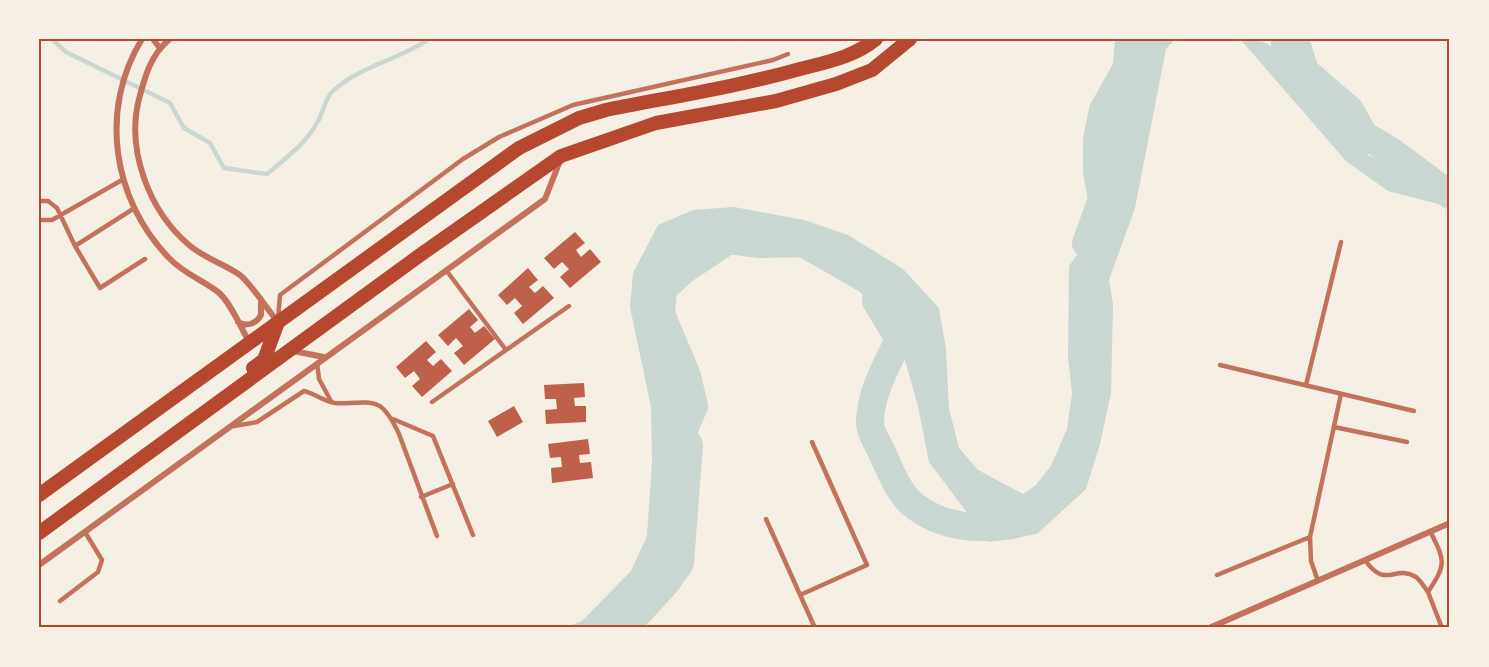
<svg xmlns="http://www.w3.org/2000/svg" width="1489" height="667" font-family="'Sofia Sans Condensed',sans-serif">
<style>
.water{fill:#c9d6d2}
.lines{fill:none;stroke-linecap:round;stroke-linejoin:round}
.stream{stroke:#c9d6d2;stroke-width:4.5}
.river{stroke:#c9d6d2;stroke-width:28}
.building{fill:#bf614a}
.service{stroke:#c5725c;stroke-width:4.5}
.minor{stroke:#c5725c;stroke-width:6}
.primary{stroke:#b5482f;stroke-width:14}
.neatline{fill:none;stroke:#b5482f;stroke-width:2}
</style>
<rect width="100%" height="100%" fill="#f6efe4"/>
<path class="water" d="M1115 39H1175L1166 49 1135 208 1109 280 1113 304 1111 393 1100 444 1086 489 1037 534 989 542 929 462 918 406 899 339 876 301 773 242 729 240 700 245 663 289 661 314 680 398 685 474 679 563 665 585 623 628H564L582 621 631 571 647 536 652 461 651 407 630 307 633 273 658 225 693 210 734 207 804 220 848 235 903 269 939 308 946 349 949 409 959 448 978 470 1023 494 1036 485 1051 466 1067 429 1072 394 1068 357 1069 266 1086 243 1102 199Z
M1240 39H1258L1271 46V39H1293L1305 71 1369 156 1450 175V207L1388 191 1346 161Z"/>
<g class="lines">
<path class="stream" d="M52 39 66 52 170 103 184 128 210 143 224 168 267 174C286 158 306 144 318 121 323 113 325 99 332 92 359 66 399 60 429 39"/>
<path class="river" d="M1286 39 1297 46 1305 71 1350 110 1364 135 1391 151 1450 195
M861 270 878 292 876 301 899 339C887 365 871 391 870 421 869 431 879 445 883 455 890 470 898 491 911 503 940 528 981 531 1016 524
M1090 277 1093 250 1086 243 1102 199 1097 171V139L1103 110 1134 55 1151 39
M617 628 630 622 665 584 680 563 689 445 682 434 694 406 687 376 661 314 663 289 685 269 729 240 759 244 810 243"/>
</g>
<path class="building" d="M575 232 585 243 576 250 581 257 590 249 601 262 570 288 560 277 569 269 562 262 554 269 544 258Z
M528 268 538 280 529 287 535 293 543 286 554 298 523 324 514 313 522 306 515 298 507 305 498 295Z
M469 309 478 320 470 327 475 333 484 326 495 339 464 365 454 353 463 346 456 338 448 346 438 335Z
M426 341 436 352 427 360 433 366 441 359 452 371 422 397 412 386 420 379 414 371 405 378 396 367Z
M584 383 585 397 574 398 575 406H586V422L546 424 545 410 557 409 556 399H545L544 385Z
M514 406 523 422 497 437 488 421Z
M588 439 590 454 579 455 580 463 591 462 593 478 552 483 551 468 562 467 561 457 550 458 548 444Z"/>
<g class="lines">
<path class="service" d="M39 201H48L57 208 75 246 100 288 145 259
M39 220H52L122 180
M75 246 133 209
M446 270 506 350
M278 319 280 295 463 159 499 137 573 105 773 60 788 54
M317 363 319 379 331 401
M1220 365 1414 411
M1306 385 1341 242
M432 402 569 306
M393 419 433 436 473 535
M234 426 257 422 304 391C314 393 324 402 335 403 373 405 379 392 399 434L437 536
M1334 427 1407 442
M421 497 453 484
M766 519 815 628
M1430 531C1445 561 1447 563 1428 592L1442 628
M1365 560C1386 590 1394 564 1416 577 1420 580 1425 588 1428 592
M1217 575 1310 537
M1318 581 1311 561 1310 537 1341 394
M800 595 867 565 812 442
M60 601 98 572 102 560 85 532"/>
<path class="minor" d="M142 39C99 109 112 199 169 258 183 273 202 280 218 292 229 300 242 329 249 342
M153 39 159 47
M170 39C151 54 145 76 139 99 126 150 149 211 189 245 204 258 224 264 240 275 252 285 267 309 278 322
M238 322C247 327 256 324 261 315V303
M293 351 324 357
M39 565 545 199 560 161
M1209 628 1450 523"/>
<path class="primary" d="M253 368 264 360 278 322
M39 495 519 148 579 118 606 110C671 97 736 87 800 69 827 62 854 57 876 39
M39 533 416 258 561 156 656 123 776 101 836 84 872 70 910 39"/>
</g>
<rect width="1489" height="667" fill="none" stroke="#f6efe4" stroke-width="81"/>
<rect x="40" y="40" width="1408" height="586" class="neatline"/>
</svg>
